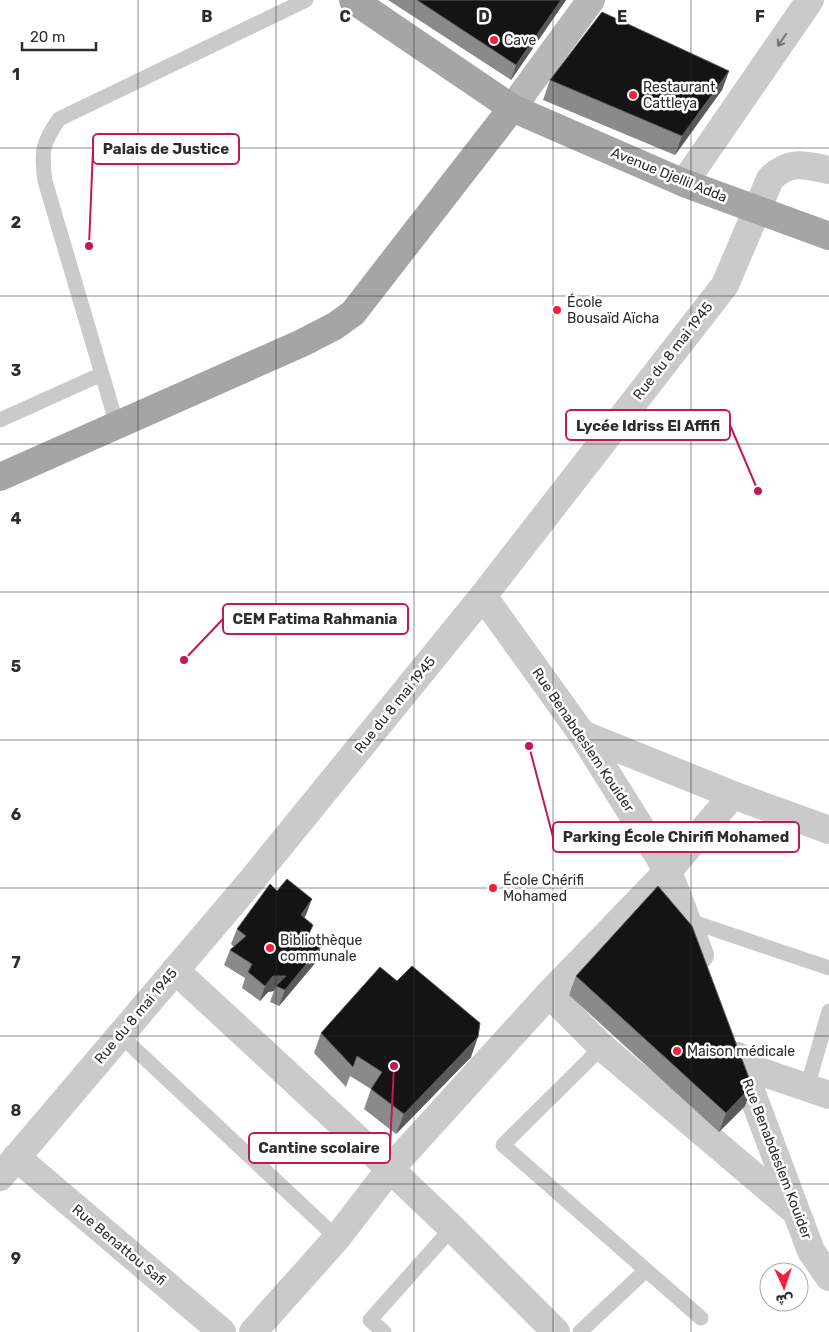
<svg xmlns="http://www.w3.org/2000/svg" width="829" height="1332" font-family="Rubik,Vazirmatn,sans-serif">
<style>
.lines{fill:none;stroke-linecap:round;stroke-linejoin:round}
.lane{stroke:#cacaca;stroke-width:15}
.street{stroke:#cacaca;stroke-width:28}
.secondary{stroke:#b7b7b7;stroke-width:28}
.primary{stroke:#a5a5a5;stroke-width:28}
.wall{fill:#8a8a8a}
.shaded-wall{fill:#5a5a5a}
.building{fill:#141414;stroke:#5a5a5a}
.oneway{stroke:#747474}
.grid{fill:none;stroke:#2d2d2d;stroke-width:1;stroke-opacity:0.55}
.poi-dot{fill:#f4203b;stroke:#fff;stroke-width:2}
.labels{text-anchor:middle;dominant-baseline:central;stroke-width:5;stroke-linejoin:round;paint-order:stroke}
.poi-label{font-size:14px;fill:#2d2d2d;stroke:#fff;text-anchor:start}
.street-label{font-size:14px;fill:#2d2d2d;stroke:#fff}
.grid-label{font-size:16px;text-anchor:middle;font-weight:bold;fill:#2d2d2d;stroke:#fff;stroke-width:5;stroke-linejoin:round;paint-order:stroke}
.leader{fill:none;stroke:#c2185b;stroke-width:2}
.callout-dot{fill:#c2185b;stroke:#fff;stroke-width:2}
.callout{fill:#fff;stroke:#c2185b;stroke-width:2}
.callout-label{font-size:15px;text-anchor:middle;font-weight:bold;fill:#2d2d2d}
</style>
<rect width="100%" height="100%" fill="#fff"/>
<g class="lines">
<path class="lane" d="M0 420 102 374
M117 425 45 181C41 151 42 144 59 119L306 0
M687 920 829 968
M120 1035 337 1238
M602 1047 503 1145 701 1318
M807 1088 829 1011
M384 1332 370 1320 452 1228
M580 1332 646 1270"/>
<path class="street" d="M684 183 810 0
M483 596 582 734 668 871 700 955
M582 734 733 795 829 830
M175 970 390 1169 452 1228 556 1332
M549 994 602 1047 795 1211
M738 1056 811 1251 829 1277
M741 1065 829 1095
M16 1157 222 1332
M0 1177 252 880 483 596 725 285 770 179C790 159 805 165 829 170
M253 1332 337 1238 390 1169 549 994 668 871 733 795"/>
<path class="secondary" d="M512 108 591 0"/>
<path class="primary" d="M353 0 512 108 684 183 829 236
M0 477 302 343 335 326 353 313 512 108"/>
</g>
<path class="wall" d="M388 0H566L511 80Z
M729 71 722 90 675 155 543 100 550 80Z
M277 891 306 915 304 918 308 938 321 946 316 962 279 1006 270 1002 274 991 268 992 260 1001 242 988 245 978 224 965 230 950 234 947 231 944 237 929Z
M576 976 745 1106 719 1132 569 995Z
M321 1033 471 1057 396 1134 364 1109 371 1089 350 1076 346 1087 314 1053Z"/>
<path class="shaded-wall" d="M561 0H566L511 80 516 65Z
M729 71 722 90 675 155 682 136Z
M312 899 306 915 295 930 301 915Z
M321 946 316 962 279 1006 285 990Z
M273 976H286L276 986 274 991 268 992 260 1001 265 986Z
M478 1037 471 1057 396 1134 404 1114Z
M752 1086 745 1106 719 1132 726 1113Z"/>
<path class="building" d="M417 0H561L516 65Z
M602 12 729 71 682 136 550 80Z
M287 879 312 899 301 915 313 925 307 938 321 946 285 990 276 986 286 976H273L265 986 248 972 252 964 230 950 246 936 237 929 270 884 277 891Z
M658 886 692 926 752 1086 726 1113 576 976Z
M412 966 480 1023 478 1037 404 1114 371 1089 382 1072 357 1056 353 1067 321 1033 380 967 397 981Z"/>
<defs><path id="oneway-shaft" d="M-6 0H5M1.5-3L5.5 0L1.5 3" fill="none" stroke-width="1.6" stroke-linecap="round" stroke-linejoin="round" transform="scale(1.25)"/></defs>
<use class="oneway" href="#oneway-shaft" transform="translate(782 40) rotate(124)"/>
<path class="grid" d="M138 0V1332M276 0V1332M414 0V1332M553 0V1332M691 0V1332M0 148H829M0 296H829M0 444H829M0 592H829M0 740H829M0 888H829M0 1036H829M0 1184H829"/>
<g class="poi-dot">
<circle cx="494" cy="40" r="5"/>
<circle cx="633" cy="95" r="5"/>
<circle cx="557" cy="310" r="5"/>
<circle cx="493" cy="888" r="5"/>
<circle cx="270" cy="948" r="5"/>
<circle cx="677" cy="1051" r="5"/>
</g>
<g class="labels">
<g class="poi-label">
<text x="504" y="40">Cave</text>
<text x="643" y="87">Restaurant<tspan x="643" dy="16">Cattleya</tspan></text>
<text x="567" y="302">École<tspan x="567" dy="16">Bousaïd Aïcha</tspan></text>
<text x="503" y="880">École Chérifi<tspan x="503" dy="16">Mohamed</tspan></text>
<text x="280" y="940">Bibliothèque<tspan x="280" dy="16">communale</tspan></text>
<text x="687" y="1051">Maison médicale</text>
</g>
<g class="street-label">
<text transform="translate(669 175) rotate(22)">Avenue Djellil Adda</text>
<text transform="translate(673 351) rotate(-52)">Rue du 8 mai 1945</text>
<text transform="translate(395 705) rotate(-51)">Rue du 8 mai 1945</text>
<text transform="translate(583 740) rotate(56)">Rue Benabdeslem Kouider</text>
<text transform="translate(136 1016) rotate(-50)">Rue du 8 mai 1945</text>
<text transform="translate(777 1159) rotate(69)">Rue Benabdeslem Kouider</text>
<text transform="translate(119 1245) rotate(40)">Rue Benattou Safi</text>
</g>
</g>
<g class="grid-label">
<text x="207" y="22">B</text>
<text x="345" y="22">C</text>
<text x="484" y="22">D</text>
<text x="622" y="22">E</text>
<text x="760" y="22">F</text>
<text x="16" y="80">1</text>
<text x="16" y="228">2</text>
<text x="16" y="376">3</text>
<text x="16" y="524">4</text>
<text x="16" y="672">5</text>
<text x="16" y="820">6</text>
<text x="16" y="968">7</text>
<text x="16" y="1116">8</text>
<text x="16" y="1264">9</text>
</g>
<path class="leader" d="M89 246L93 149M758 491L730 425M184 660L223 619M529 746L553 837M394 1066L390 1148"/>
<g class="callout-dot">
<circle cx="89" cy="246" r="5"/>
<circle cx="758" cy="491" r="5"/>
<circle cx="184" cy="660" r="5"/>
<circle cx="529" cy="746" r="5"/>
<circle cx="394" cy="1066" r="5"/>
</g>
<g class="callout">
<rect x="93" y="134" width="146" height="30" rx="5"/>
<rect x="566" y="410" width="164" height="30" rx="5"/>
<rect x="223" y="604" width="185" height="30" rx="5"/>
<rect x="553" y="822" width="246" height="30" rx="5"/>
<rect x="249" y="1133" width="141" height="30" rx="5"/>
</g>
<g class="callout-label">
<text x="166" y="154">Palais de Justice</text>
<text x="648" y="431">Lycée Idriss El Affifi</text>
<text x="315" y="624">CEM Fatima Rahmania</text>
<text x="676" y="842">Parking École Chirifi Mohamed</text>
<text x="319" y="1153">Cantine scolaire</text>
</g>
<g transform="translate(784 1287) rotate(177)"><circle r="24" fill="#ffffff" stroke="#ababab"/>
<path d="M0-4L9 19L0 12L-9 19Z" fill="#f4203b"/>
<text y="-8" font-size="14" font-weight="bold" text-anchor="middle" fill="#2d2d2d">ش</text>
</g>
<path d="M22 42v8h74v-8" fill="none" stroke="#2d2d2d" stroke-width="2.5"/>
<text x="30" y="42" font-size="15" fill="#2d2d2d" stroke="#ffffff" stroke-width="4" paint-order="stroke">20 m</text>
</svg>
